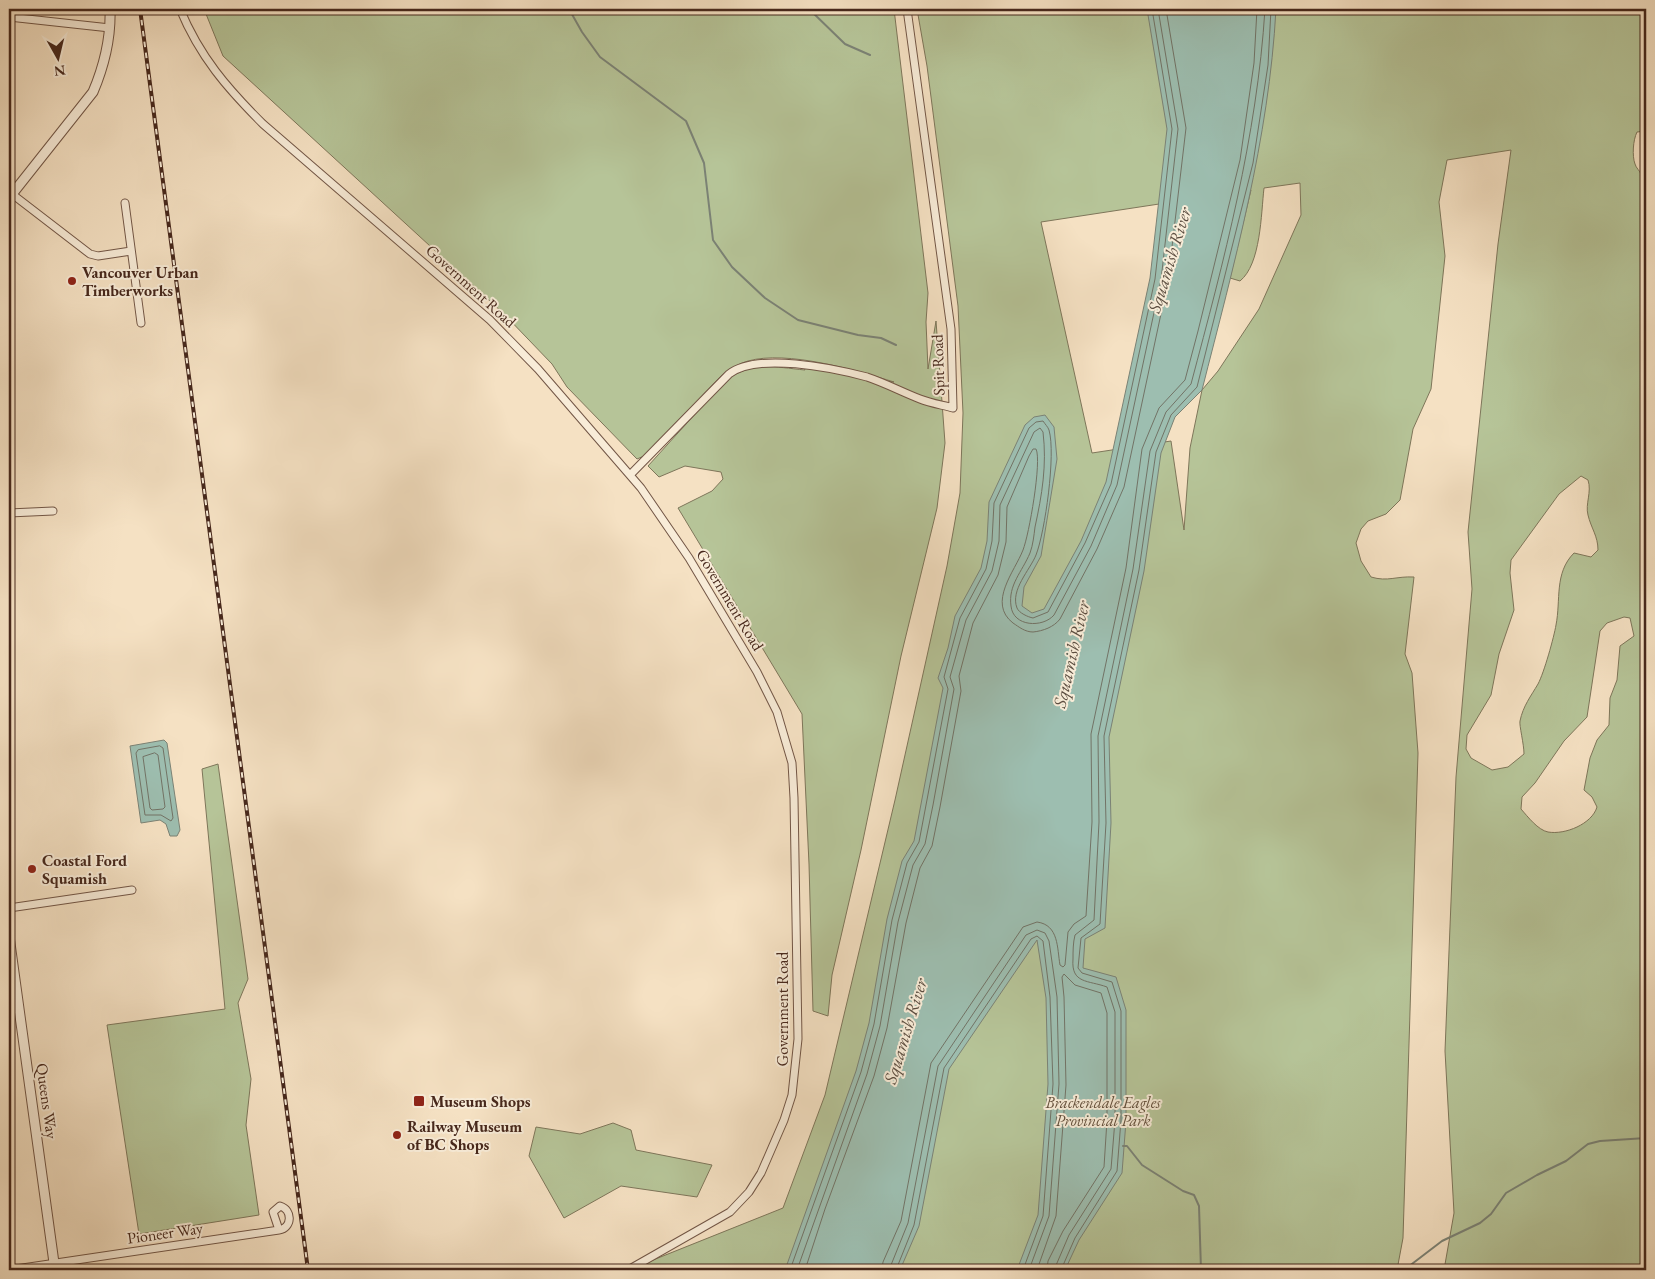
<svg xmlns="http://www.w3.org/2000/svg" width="1655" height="1279" font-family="'EB Garamond',serif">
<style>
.green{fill:#b6c498;stroke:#7e765a;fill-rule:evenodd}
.water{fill:#9dbeb0;stroke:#7b8275}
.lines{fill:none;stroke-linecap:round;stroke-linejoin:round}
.shore{stroke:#727366;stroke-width:1}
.stream{stroke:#7b8275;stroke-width:2}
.minor-casing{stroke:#725646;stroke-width:9}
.tertiary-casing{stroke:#725646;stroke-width:11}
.minor{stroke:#f8ecd8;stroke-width:7}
.tertiary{stroke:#f8ecd8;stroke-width:9}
.rail-casing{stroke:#47281c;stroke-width:4}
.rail{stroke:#f8ecd8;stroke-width:2;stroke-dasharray:5.5;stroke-linecap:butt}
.poi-dot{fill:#8f2418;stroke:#f8ecd8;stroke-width:2}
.labels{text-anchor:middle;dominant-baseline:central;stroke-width:4;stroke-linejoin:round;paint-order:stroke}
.poi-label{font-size:16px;font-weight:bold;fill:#47281c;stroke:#f8ecd8;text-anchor:start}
.street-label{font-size:16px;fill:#47281c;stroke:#f8ecd8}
.park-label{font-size:16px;font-style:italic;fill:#634f3b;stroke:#f8ecd8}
.water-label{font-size:18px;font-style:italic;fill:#5c4e41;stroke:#f8ecd8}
</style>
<rect width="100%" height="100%" fill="#f5e1c3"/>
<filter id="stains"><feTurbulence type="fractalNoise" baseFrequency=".004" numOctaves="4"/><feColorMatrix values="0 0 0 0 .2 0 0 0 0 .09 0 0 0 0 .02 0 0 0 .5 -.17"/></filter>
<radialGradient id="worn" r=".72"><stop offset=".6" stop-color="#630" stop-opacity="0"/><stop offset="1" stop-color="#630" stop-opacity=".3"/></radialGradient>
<path class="green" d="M204 9H442L454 11 456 9H894L928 293 926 322 928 369 936 321 945 443 937 508 901 656 861 850 832 975 828 1016 813 1011 809 864 802 714 678 508 712 491 723 479 721 472 685 466 659 477 648 466 726 380C753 361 774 367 805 370L803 365 869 379 894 382C855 370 787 350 748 361 738 364 729 370 721 376L644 456 637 459 567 387 552 364 503 313 223 56Z
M917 9H1646V131L1637 132C1633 140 1632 156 1635 164 1636 168 1640 171 1641 174 1644 189 1637 205 1646 217V1270H1444L1454 1213 1445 1051 1456 777 1472 589 1468 532 1498 244 1511 150 1447 160 1439 202 1445 256 1431 389 1413 429 1400 500 1386 514 1368 521 1361 529 1356 543 1361 561 1371 577C1388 582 1396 576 1414 577L1405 654 1412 673 1418 753 1403 1238 1397 1270H628L783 1208 825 1095 895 800 947 566 960 493 963 413 958 306 927 66ZM1300 183 1301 215 1259 309 1218 371 1202 390 1190 448 1184 530 1171 441 1092 453 1041 222 1251 190 1230 278 1240 281C1261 264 1261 214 1264 188ZM1581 476 1588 480C1592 492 1585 504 1588 515 1591 528 1598 536 1598 550L1591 557 1574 553C1554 573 1561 600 1556 625 1554 637 1544 673 1538 684 1531 696 1523 706 1520 721 1519 725 1524 744 1524 754L1508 767 1492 770 1471 758 1466 749 1467 735 1491 695 1499 654 1514 610 1510 573 1511 560 1559 494ZM1624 617 1630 618 1634 636 1620 646 1617 680 1610 698 1609 725 1597 740 1590 758 1584 790 1592 797 1597 807C1592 824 1565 835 1548 832 1538 830 1528 817 1521 809L1522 797 1535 783 1564 741 1587 717 1600 631 1607 623Z
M218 764 248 979 238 1003 251 1079 246 1125 259 1215 139 1234 107 1025 225 1009 202 769Z
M613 1123 631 1130 636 1150 712 1165 697 1197 621 1186 564 1218 529 1156 536 1127 580 1134Z"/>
<path class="water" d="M1147 9H1276C1269 139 1234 264 1202 390L1175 417 1161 453 1144 571 1109 737 1111 823 1105 928 1085 939 1083 968 1116 977 1126 1010V1121L1122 1173 1079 1240 1065 1270H1017L1038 1215 1048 1084 1046 998 1037 940 949 1069 919 1226 900 1270H785L856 1071 869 1023 887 919 902 861 914 841 943 688 938 678 948 648 955 616 981 568 987 541 989 502 1025 425 1034 417 1045 415 1054 427 1057 459 1041 556 1024 587 1022 606 1032 613 1044 609 1081 541 1106 482 1150 278 1167 129Z
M164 740 167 743 180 830 177 836H170L166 824 160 820 141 823 130 746Z"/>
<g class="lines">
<path class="shore" d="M160 746 163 748 173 818 171 821 161 815H145L136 753 138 750Z
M155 753 158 755 165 807 163 809 152 810 150 808 143 757Z
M790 1270 861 1072 874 1024 892 920 907 863 919 842 948 689 944 677 960 618 986 569 992 541 994 503 1029 428 1036 422 1043 421C1045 424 1048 427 1049 430 1056 454 1045 532 1036 555 1030 570 1010 590 1017 608 1019 613 1028 617 1033 618L1048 612 1085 543 1111 484 1155 279 1172 129 1152 9
M797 1270 867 1074 880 1026 898 922 913 865 925 844 933 805 954 689 950 677 966 620 992 571 999 541 1000 505 1034 432 1040 428 1043 432C1047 465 1042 495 1035 527 1034 535 1033 545 1030 553 1022 572 1008 585 1011 606 1013 627 1043 628 1054 615L1091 546 1117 485 1161 280 1178 129 1158 9
M805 1270 825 1209 874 1076 887 1028 906 923 920 868 932 846 940 807 961 691 959 676 973 623 998 575 1006 542 1007 507 1029 456 1033 449H1036C1042 461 1029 535 1023 550 1015 571 987 603 1013 623 1019 627 1025 632 1033 632 1043 631 1054 627 1060 619L1097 549 1124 487 1168 281 1186 128 1166 9
M882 1270 883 1262 901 1221 931 1063 1023 927 1037 922C1059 925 1057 948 1060 965L1063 967 1065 965 1068 932 1074 924 1086 916 1092 822 1091 734 1126 568 1142 449 1159 408 1185 380 1198 331 1240 160 1254 63 1257 9
M889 1270 908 1223 938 1066 1026 935 1037 930 1045 933 1049 941 1057 997 1059 1084 1049 1216 1029 1270
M896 1270 914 1225 944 1068 1031 939 1037 936 1043 941 1050 997 1053 1084 1043 1216 1023 1270
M1037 1270 1056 1216 1066 1085 1064 997 1062 977 1064 974 1075 985 1101 993 1107 1013V1120L1104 1167 1063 1231 1048 1261 1047 1270
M1054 1270 1069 1235 1111 1169 1115 1120V1012L1107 987C1088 980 1071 984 1073 959 1073 951 1073 943 1075 935L1094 920 1099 822 1098 736 1133 569 1150 451 1166 412 1191 384C1224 260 1257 137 1265 9
M1061 1270 1075 1238 1117 1171 1121 1120V1011L1112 982 1082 973 1078 968 1081 938 1100 924 1106 823 1104 736 1139 570 1156 452 1171 415 1197 387 1253 163 1268 65 1271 9"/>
<path class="stream" d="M569 9 582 32 600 57 686 121 704 163 713 240 732 267 765 298 798 320 858 335 881 338 896 345
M809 9 845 44 870 55
M1123 1146H1127L1142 1165 1183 1191 1194 1195 1199 1206 1201 1270
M1404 1270 1442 1241 1480 1223 1491 1214 1506 1193 1537 1175 1566 1161 1588 1144 1600 1141 1646 1138"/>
<defs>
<path id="minor" d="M180 9C200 57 227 88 263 124L490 320 538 369 641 488 689 558 757 672 777 712 792 763 794 798 798 1039 792 1095 784 1120 761 1173 749 1192 730 1212 628 1270
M9 17 110 28
M12 194 90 254 98 256 131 251
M125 203 141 323
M630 475 729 374C757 352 833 368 867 377 885 383 902 392 920 399 930 403 942 405 953 408L951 329 907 9
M9 513 53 511
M9 908 132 890
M9 1270 279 1230C292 1228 293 1210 280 1206L273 1212 279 1230"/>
<path id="tertiary" d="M9 198 93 92C104 66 111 37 110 9
M9 936 55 1270"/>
</defs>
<use href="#minor" class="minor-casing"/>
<use href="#tertiary" class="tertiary-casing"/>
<use href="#minor" class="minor"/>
<use href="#tertiary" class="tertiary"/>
<defs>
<path id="rail" d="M140 9 308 1270"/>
</defs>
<use href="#rail" class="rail-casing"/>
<use href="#rail" class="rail"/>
</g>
<g class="poi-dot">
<circle cx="72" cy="281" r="5"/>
<circle cx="32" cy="869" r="5"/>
<rect x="413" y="1095" width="12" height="12" rx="2.5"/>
<circle cx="397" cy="1135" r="5"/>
</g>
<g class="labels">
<g class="poi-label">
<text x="82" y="272">Vancouver Urban<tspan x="82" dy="18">Timberworks</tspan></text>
<text x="42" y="860">Coastal Ford<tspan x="42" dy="18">Squamish</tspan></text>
<text x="430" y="1101">Museum Shops</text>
<text x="407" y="1126">Railway Museum<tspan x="407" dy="18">of BC Shops</tspan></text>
</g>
<g class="street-label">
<text transform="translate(471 286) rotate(42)">Government Road</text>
<text transform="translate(938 365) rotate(-92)">Spit Road</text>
<text transform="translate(730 600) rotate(59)">Government Road</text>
<text transform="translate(782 1009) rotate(-90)">Government Road</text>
<text transform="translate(47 1101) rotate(82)">Queens Way</text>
<text transform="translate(165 1233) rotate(-8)">Pioneer Way</text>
</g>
<g class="park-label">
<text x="1103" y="1102">Brackendale Eagles<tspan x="1103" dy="18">Provincial Park</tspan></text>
</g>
<g class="water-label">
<text transform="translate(1169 260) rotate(-73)">Squamish River</text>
<text transform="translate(1071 654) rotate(-77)">Squamish River</text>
<text transform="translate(905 1031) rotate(-73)">Squamish River</text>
</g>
</g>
<rect width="1655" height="1279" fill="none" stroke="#f5e1c3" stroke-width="30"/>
<rect x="10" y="10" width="1635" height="1259" fill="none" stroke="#47281c" stroke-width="2.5"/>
<rect x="15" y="15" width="1625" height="1249" fill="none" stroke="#47281c"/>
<g transform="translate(58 58) rotate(172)" stroke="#f8ecd8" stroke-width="4" paint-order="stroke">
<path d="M0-4L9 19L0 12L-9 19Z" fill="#47281c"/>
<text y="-8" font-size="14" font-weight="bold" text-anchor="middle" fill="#47281c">N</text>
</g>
<rect width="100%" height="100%" filter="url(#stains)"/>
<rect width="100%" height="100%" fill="url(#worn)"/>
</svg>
